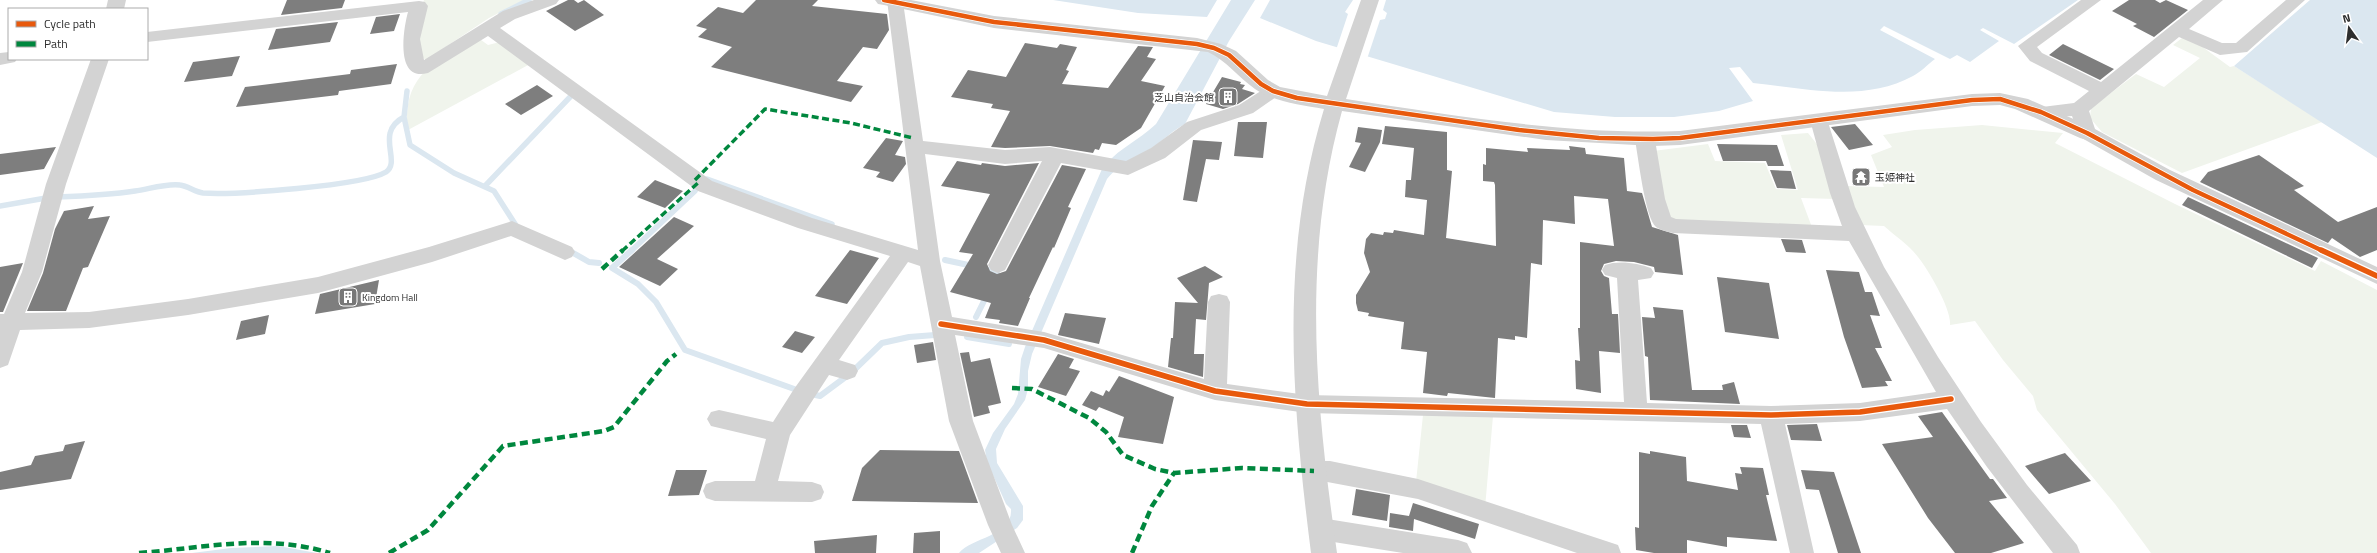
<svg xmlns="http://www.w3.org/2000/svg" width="2377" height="553" font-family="'Titillium Web','Noto Sans JP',sans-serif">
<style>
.green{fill:#f0f4ec}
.water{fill:#dbe7f0}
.pier{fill:#fff}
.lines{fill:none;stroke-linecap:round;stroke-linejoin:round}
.stream-far1{stroke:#dbe7f0;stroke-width:5.5}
.stream{stroke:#dbe7f0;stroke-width:6}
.building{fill:#7e7e7e}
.minor{fill:#d3d3d3;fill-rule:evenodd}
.tertiary{fill:#d3d3d3;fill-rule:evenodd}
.quiet-far1{stroke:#00873e;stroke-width:3.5;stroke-dasharray:7 3.5;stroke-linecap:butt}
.quiet{stroke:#00873e;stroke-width:4.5;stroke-dasharray:8 4.5;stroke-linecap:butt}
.cycleway-far1-casing{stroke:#fff;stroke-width:6}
.cycleway-casing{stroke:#fff;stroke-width:8}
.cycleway-far1{stroke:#e8590c;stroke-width:4.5}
.cycleway{stroke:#e8590c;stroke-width:5.5}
.labels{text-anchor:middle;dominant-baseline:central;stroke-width:4;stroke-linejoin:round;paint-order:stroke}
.poi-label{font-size:10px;fill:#2e2e2e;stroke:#fff;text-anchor:start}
</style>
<rect width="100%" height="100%" fill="#fff"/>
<path class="green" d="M424 0H524L489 18 426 60C410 50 419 14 424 0Z
M477 37 488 45 500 42 530 64 408 130C406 121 407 114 408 105 414 67 448 55 477 37Z
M2182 38 2193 40 2230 67 2234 66 2322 122 2182 173 2102 132 2090 118 2091 108 2136 74 2164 87 2200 58 2173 45Z
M1982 125 2063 133 2055 143 2175 204 2315 271 2321 261 2377 290V553H2151L2115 504 2037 410 2033 396 2003 360 1975 321 1950 325C1952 310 1928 269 1918 257 1909 245 1895 236 1884 226L1860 225 1845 186 1884 187 1871 155 1892 147 1883 135 1915 130Z
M1808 133 1820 148 1836 199 1801 198 1813 230 1667 219 1653 151 1708 144 1715 161 1765 163 1776 189 1798 190 1781 135Z
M1423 415 1493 416 1485 508 1416 482Z"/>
<path class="water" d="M1053 0H1217L1207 17 1138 13Z
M1231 0H1255L1229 41 1185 124C1173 130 1164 140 1153 147 1135 159 1121 162 1107 179L1032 354 1028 371V389L1025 400 1005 429 996 449 997 463 1023 506V520L1017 528 979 553H959C972 537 1013 536 1011 509L1006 504 987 462 985 450 993 433 1014 404 1018 394 1021 359 1025 347 1102 169C1117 149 1138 141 1156 124Z
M1270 0H2078L2014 44 1983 28 1980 30 1999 41 1970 62 1957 55 1950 59 1884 26 1880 30 1935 59C1928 64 1921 72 1913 76 1864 103 1805 88 1753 83L1740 67 1729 68 1753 101 1719 111 1674 117H1615L1554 112 1316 41 1260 18Z
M2310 0H2377V158L2234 66Z
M278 546 317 553H192L231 548Z"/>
<path class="pier" d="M1353 0H1386L1383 10 1387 13 1385 19 1380 20 1367 59 1336 50 1348 14 1345 12Z"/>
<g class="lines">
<path class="stream-far1" d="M501 14 529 0
M407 91 404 117 410 145 454 173 494 191 517 227
M707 179 832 224
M485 186 571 96
M57 197C84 196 109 195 135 191 149 189 167 183 180 185 188 186 195 192 203 193 233 195 363 186 386 172 402 161 374 133 404 117
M0 206 46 198
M567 249 570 251
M631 251 695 191"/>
<path class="stream" d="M568 250 589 262 599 263
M632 250 612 268 638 284 656 302 685 350 797 390
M945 260 973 266
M984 269 997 272 993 281
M976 317 987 295
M967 337 1009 344
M811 394 820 396 851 373 882 343 909 337 935 335"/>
</g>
<path class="building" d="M287 0H345L342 8 281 15Z
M568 0H574L578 3 584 0 604 15 575 31 546 11Z
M756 0H818L812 6 887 14 889 30 877 49 863 47 837 81 863 86 851 102 711 67 732 47 698 37 707 29 696 26 718 7 743 13Z
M2129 0H2155L2160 3 2166 0 2188 10 2154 37 2133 26 2137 24 2112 11Z
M400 14 394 31 370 34 376 17Z
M338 22 330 42 268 50 276 29Z
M1025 43 1057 48 1060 44 1077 47 1066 70 1069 71 1062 84 1108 88 1138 46 1153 47 1147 57 1156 59 1141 81 1165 86 1141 128 1116 145 1102 143 1099 150 1095 149 1093 153 1050 146 1005 148 991 147 1010 111 991 108 993 104 951 97 968 70 1006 77Z
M2063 44 2114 69 2100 80 2049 55Z
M240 56 232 76 184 82 193 62Z
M397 64 391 84 339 91 338 95 236 107 245 87 350 74 351 70Z
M1222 77 1241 82 1240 84 1245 85 1242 89 1255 93 1238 104 1223 109 1206 104Z
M537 85 553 96 521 115 505 104Z
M1238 122H1267L1263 158 1234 156Z
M1855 124 1873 145 1849 150 1831 127Z
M1385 126 1447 132V170L1452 171 1446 238 1496 246 1495 185 1494 182 1483 181V164L1486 165V148L1528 152 1527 148 1570 150 1569 146 1585 148 1586 154 1624 158 1627 191 1642 193 1652 227 1678 235 1683 275 1655 272 1654 267 1634 262 1616 261 1604 264 1601 271 1604 276 1609 278 1612 314H1618L1620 353 1599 351 1601 393 1576 389 1575 360 1580 361 1578 328H1580V242L1614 246 1608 199 1574 196 1575 224 1543 220 1542 265 1531 263 1527 338 1515 336V340L1498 338 1495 398 1448 393 1447 396 1423 393 1427 352 1401 349 1404 322 1368 316 1369 313 1358 311 1356 303V295L1370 272 1364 253 1366 239 1371 233 1383 235 1384 232 1393 233 1394 230 1424 235 1427 200 1405 197 1406 180H1411L1414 148 1382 144Z
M1358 127 1382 130 1380 142 1365 172 1349 167 1361 143 1355 142Z
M886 138 903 141 895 155 905 157 906 164 893 182 876 177 880 172 863 168Z
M1193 140 1222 142 1219 160 1206 159 1197 202 1183 200Z
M1717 144 1777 145 1784 166H1768L1766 161H1723Z
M56 147 44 169 0 175V154Z
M2259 155 2304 186 2294 190 2338 222 2377 207V250L2360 257 2332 238 2328 243 2200 182 2208 172Z
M957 161 981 165 982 163 1005 166 1039 163 987 264 990 271 997 274 1006 271 1062 165 1086 169 1068 207 1071 208 1054 248 1053 247 1029 298H1030L1018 326 999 323 1000 320 985 318 991 303 950 292 973 254 959 252 990 194 941 186Z
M1770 170 1791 171 1796 189 1777 188Z
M655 180 683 191 665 208 637 197Z
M2188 197 2318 258 2312 268 2182 205Z
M94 206 88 219 110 216 88 267 83 268 66 311H27L43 273 55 229 64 211Z
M674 217 694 226 657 259 678 269 660 286 619 267Z
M1781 239 1802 240 1806 253 1786 252Z
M850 250 879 258 847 304 815 296Z
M23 263 3 312H0V267Z
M1205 266 1223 277 1209 283 1206 320 1196 319 1194 354H1204L1203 377 1168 367 1171 338H1173L1175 302 1198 303 1177 278Z
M1826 270 1859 272 1865 292H1872L1880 316 1870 315 1882 348H1875L1892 381H1885L1888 386 1862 388 1844 337Z
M1717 277 1769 283 1779 339 1725 332Z
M379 280 375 304 315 314 320 294Z
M1653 307 1683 310 1692 390H1723L1722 385 1734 382 1740 404 1650 400 1648 357 1645 356 1642 317 1655 318Z
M1065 313 1106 318 1099 344 1058 335Z
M269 315 265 334 236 340 241 321Z
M795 331 815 337 802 353 782 347Z
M933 342 936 360 917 363 914 345Z
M969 352 971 362 990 358 1001 403 988 406 990 413 974 417 960 353Z
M1058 354 1074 359 1069 368 1080 371 1066 396 1038 387Z
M1119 376 1174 397 1163 444 1118 437 1124 417 1099 407 1096 411 1082 405 1091 391 1103 396 1106 390 1109 392Z
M1942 412 1990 479H1993L2007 498 1989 501 2024 543 1991 553H1955L1928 518 1882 444 1933 437 1918 416Z
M1817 424 1822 441 1791 440 1787 425Z
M1731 425H1747L1751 438 1734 437Z
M85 441 71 479 0 490V472L31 465 35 456 63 451 65 445Z
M880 450 959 451 978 503 852 501 862 468Z
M1650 451 1686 457 1687 481 1738 490 1735 473 1742 474 1740 467 1763 468 1769 495H1766L1777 541 1727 537V547L1687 540V553H1654L1636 550 1635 527 1639 528V452L1650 454Z
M2065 453 2091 481 2049 494 2025 466Z
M676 470H707L699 495 668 496Z
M1801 470 1834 472 1861 553H1838L1819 490 1806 489Z
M1356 489 1390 495 1387 521 1352 515Z
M1413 503 1479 524 1475 539 1414 519 1413 531 1389 527 1390 513 1409 516Z
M940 531V553H913L914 533Z
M877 535 876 553H815L814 541Z"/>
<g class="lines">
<path class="minor" d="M108 0H126L124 9H106Z
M534 0H559L556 4 515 19 500 28 712 181 812 218 918 250 887 0H901L903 2 923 141 1005 150 1050 147 1126 161 1151 148 1187 122 1239 105 1267 87 1273 85 1279 87 1282 91 1279 95 1253 113 1201 130 1165 158 1128 175 1061 163 1005 270 998 273 991 270 988 265 1042 161 1005 164 925 154 940 261 952 317 1044 332 1204 379 1208 302 1211 296 1219 294 1227 296 1230 302 1227 384 1307 395 1624 402 1617 278 1605 275 1602 270 1605 265C1618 260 1638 263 1651 268L1654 273 1651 278 1638 280 1647 403 1771 406 1860 403 1936 392 1849 241 1673 233C1668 232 1660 230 1656 227 1645 219 1638 155 1635 140L1638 135 1645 134 1652 135 1655 140 1665 199 1671 217 1676 219 1842 226 1830 193 1810 120 1812 116 1819 114 1826 116 1855 207 1884 267 1938 357 1981 422 2027 485 2077 545 2080 553H2053L1987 467 1947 409 1860 421 1785 424 1814 553H1790L1761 424 1307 413 1215 400 1044 348 955 335 973 421 1012 525 1025 553H1001L988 525 949 421 920 266 908 262 839 360 855 365 858 371 855 377 847 380 829 375 790 435 778 481 812 482 821 485 824 492 821 499 812 502 715 501 706 498 703 491 706 484 715 481H755L766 439 711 426 707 419 711 412 719 410 773 422 794 389 890 256 798 228 698 191 488 36 428 73C395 82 403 30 408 12L147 42V32L419 1 425 2 428 6 420 39 424 60 503 11Z
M2081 0H2101L2037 47 2042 53 2101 82 2203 0H2223L2189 29 2222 43H2236L2286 0H2305L2247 52 2220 55 2179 37 2089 111 2095 129 2170 170 2377 267V284L2156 180 2080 137 2072 116 2041 118 2034 116 2032 112 2034 108 2074 103 2089 91 2030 61 2018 46Z
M9 52V59H17L15 62 0 65V53Z
M91 59H109L66 184 42 272 25 313 89 312 188 299 318 277 429 247 512 221 572 247 575 252 572 257 565 260 511 236 432 262 318 293 188 315 89 328 20 330 8 365 0 368V314H4L22 272 46 184Z
M1314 461H1330L1418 479 1609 542 1618 545 1621 553H1577L1418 499 1306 478 1302 471 1306 464Z
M1321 518 1458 540 1467 543 1472 553H1403L1321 540 1312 537 1309 529 1312 521Z"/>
<path class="tertiary" d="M875 0H911L994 16 1197 38 1221 44 1236 51 1268 80 1280 87 1327 96 1361 0H1379L1346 99C1457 116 1568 135 1680 131L1972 94 2000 93 2028 99 2094 128 2097 133 2094 138 2087 140 2080 138 2015 109 2000 105 1972 106 1680 145 1653 146 1546 140 1342 111C1301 259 1316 404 1337 553H1311C1292 402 1279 256 1324 109 1301 105 1274 102 1255 89 1238 77 1227 61 1208 52L994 28 884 5 878 4Z"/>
<path class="quiet-far1" d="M695 180 765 109 851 123 913 138
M622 251 699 182"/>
<path class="quiet" d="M602 269 623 250
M1012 388 1032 389 1089 418 1106 432 1123 455 1155 469 1174 473 1242 468 1314 471
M139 553C205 548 265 533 330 553
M389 553 428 530 503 446 604 431 614 427 667 361 676 354
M1132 553 1152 506 1174 473"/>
<defs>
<path id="cycleway-far1" d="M884 0 994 22 1197 44 1214 48 1229 55 1261 84 1273 91 1297 98 1519 130 1599 138 1653 139 1680 138 1972 100 2000 99 2041 112 2087 133 2193 190 2323 251"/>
<path id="cycleway" d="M2321 250 2377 276
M941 324 1044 340 1215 391 1307 404 1771 415 1860 412 1951 399"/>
</defs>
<use href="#cycleway-far1" class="cycleway-far1-casing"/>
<use href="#cycleway" class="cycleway-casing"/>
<use href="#cycleway-far1" class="cycleway-far1"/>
<use href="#cycleway" class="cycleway"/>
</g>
<defs>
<symbol id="building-square" viewBox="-11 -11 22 22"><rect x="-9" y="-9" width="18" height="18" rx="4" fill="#777" stroke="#fff"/><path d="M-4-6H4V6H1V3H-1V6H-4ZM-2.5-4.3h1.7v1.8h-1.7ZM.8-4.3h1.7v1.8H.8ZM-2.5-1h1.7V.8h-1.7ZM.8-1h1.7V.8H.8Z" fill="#fff"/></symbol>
<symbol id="temple-square" viewBox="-11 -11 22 22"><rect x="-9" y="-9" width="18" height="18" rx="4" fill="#777" stroke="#fff"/><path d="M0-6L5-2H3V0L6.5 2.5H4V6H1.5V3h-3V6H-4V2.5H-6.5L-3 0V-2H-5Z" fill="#fff"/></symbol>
</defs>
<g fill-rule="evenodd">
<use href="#building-square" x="1217" y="86" width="22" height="22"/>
<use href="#temple-square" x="1850" y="166" width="22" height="22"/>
<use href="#building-square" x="337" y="286" width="22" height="22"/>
</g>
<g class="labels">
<g class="poi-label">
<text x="1214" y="97" text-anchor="end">芝山自治会館</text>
<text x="1875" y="177">玉姫神社</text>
<text x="362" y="297">Kingdom Hall</text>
</g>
</g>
<rect x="8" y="8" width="140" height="52" fill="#ffffff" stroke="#ababab"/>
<rect x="16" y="21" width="20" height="6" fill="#e8590c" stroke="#ababab"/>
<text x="44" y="28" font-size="12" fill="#2e2e2e">Cycle path</text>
<rect x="16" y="41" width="20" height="6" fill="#00873e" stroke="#ababab"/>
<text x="44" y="48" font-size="12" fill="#2e2e2e">Path</text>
<g transform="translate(2349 28) rotate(346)" stroke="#ffffff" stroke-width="3" paint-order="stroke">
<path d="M0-3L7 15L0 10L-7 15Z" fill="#2e2e2e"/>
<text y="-6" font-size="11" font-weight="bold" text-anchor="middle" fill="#2e2e2e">N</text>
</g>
</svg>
